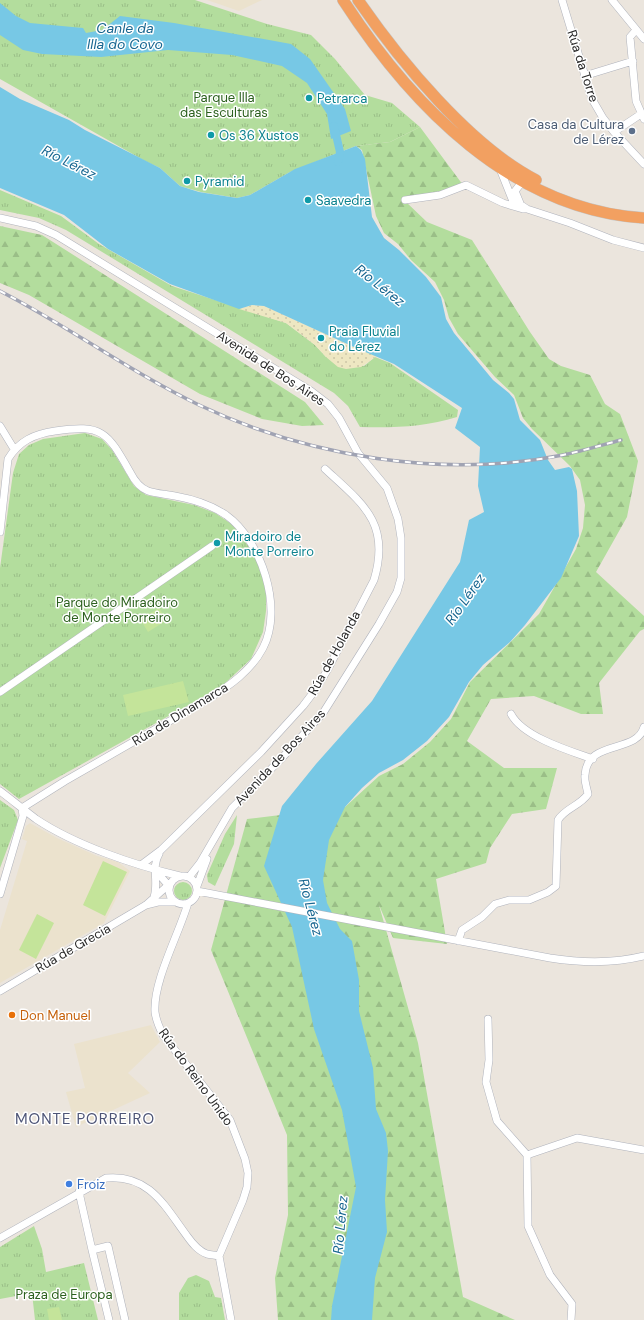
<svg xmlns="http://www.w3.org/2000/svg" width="644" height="1320" font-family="'DM Sans',sans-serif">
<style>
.education{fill:#ebe2cd}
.grass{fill:url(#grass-tufts)}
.forest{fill:url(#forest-firs)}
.sand{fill:url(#sand-dots)}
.pitch{fill:#c4e49a}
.water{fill:#77c8e5}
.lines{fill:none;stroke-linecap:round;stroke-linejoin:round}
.canal{stroke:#77c8e5;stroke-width:8}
.minor-casing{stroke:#b0b3bc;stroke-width:8}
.highway-casing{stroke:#c3c3c3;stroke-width:12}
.minor{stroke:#fff;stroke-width:7}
.highway{stroke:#f2a061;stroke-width:11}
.rail-casing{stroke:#a0a3b3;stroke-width:3.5}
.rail{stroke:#fff;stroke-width:2;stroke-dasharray:6;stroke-linecap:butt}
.culture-dot{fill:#0f9aa8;stroke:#fff;stroke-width:1.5}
.service-dot{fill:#5c6f8a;stroke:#fff;stroke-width:1.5}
.food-dot{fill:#e8710a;stroke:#fff;stroke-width:1.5}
.shop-dot{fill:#3f7fe0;stroke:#fff;stroke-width:1.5}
.labels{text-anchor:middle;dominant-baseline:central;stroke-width:3;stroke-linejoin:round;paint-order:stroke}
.street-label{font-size:13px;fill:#2a2a2a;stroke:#fff}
.park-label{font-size:13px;fill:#2d611f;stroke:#fff}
.culture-label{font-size:13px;fill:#0d838f;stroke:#fff;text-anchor:start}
.service-label{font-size:13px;fill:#4e5e75;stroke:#fff;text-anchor:end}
.food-label{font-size:13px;fill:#c56008;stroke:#fff;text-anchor:start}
.shop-label{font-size:13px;fill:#366cbe;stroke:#fff;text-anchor:start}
.water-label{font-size:14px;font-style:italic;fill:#176690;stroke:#fff}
.quarter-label{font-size:15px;letter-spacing:1px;fill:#4e5577;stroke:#fff}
</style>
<defs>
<pattern id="grass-tufts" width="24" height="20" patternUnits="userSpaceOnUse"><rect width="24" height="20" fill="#b3dd9d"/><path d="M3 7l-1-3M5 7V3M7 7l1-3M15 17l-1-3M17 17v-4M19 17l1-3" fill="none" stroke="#9abe87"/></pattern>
<pattern id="forest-firs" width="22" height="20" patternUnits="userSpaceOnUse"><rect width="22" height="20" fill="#b3dd9d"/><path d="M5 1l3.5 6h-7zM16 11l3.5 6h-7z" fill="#9abe87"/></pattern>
<pattern id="sand-dots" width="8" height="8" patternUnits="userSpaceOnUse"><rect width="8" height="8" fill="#eee7c2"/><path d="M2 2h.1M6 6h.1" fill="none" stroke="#ccc6a7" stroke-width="1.8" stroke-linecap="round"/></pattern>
</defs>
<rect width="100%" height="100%" fill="#ebe5dd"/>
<path class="education" d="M207 0H262L239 11Z
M30 823 57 838 97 856 118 862 130 871 104 923 0 983V930L27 841 22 839 26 826Z
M151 1025 160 1042 128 1073 150 1093 76 1127 66 1092 85 1088 74 1044Z"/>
<path class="grass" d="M0 0H195L267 24 311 35 335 59 365 95 392 103 420 127 390 142 356 146 340 152 290 172 250 195 237 198 201 192 180 186 160 168 145 161 0 79Z
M0 190 61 216 99 244 172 286 286 323 315 345 326 357 364 366 375 357 390 363 458 410 457 417C425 427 394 428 360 427L348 406 334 393 66 230 39 218 0 210Z
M85 433 102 439 112 450 134 486 146 495 194 505 215 513 233 525 254 554 262 572 266 593V611L263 632 251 659 221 687 19 799 0 784V568L13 473 19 454 29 445 43 439Z
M0 800 14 810 18 820 0 868Z
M237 815 234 844 215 886 208 882 207 875 225 834Z
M174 891a9 9 0 1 1 18 0a9 9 0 1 1-18 0Z
M34 1226 42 1249 46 1272 84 1263 98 1320H35L32 1293 0 1299V1247Z
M196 1275 209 1281 215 1297 221 1298 225 1320H179V1293L188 1278Z"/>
<path class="forest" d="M420 127 463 185 440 195 405 201 427 222 472 240 530 332 549 359 561 366 590 375 605 404 620 414 638 461 627 517 596 572 644 616V629L640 631 599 683 603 714H581L534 696 491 699 467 741 504 768H557L546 809 512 814 490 848 486 863 436 879 447 944 393 938 379 905 418 1043 463 1297 515 1320H278L275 1278 288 1215 287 1135 211 950 247 819 345 807 379 776 403 764 430 742 451 719 470 682 539 614 576 549 583 528 585 505 580 480 570 466 532 429 523 418 514 395 495 377 458 334 449 318 444 300 435 282 411 260 398 244 384 233 376 216 362 150 356 146 390 142Z
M0 226 42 235 305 402 324 425 302 426 262 419 200 394 29 295 0 283Z"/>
<path class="sand" d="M252 305 264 306 356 348 377 356 361 367 346 369 338 367 326 357 315 345 286 323 239 309Z"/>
<path class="pitch" d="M159 608 167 620 148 632 140 619Z
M183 681 189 702 128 716 123 695Z
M103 861 127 872 105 916 83 905Z
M37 914 54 923 36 959 19 950Z
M59 1307 62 1320H49L47 1309Z"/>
<path class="water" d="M0 3 16 16 30 23 83 28 86 33 102 30 120 16 174 23 291 44 310 59 345 109 351 131 331 139 327 114 307 83 282 66 232 55 168 50 101 57 42 54 23 50 0 35Z
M0 87 20 99 69 120 85 130 160 168 180 186 199 192 237 198 250 195 295 169 356 146 361 150 365 159 372 217 384 238 399 250 426 277 441 297 446 319 454 333 493 380 509 393 514 399 520 420 540 440 548 460 555 470 569 467 572 469 577 491 579 536 561 578 525 625 510 642 483 665 469 682 449 717 427 741 403 760 379 773 362 788 345 807 329 840 323 880 327 903 340 929 352 941 359 980V1011L373 1068 376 1109 386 1133 388 1151 385 1200 387 1232 375 1278 372 1320H331L332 1306 356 1187 342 1110 314 1029 292 927 264 866 282 806 316 764 372 701 460 562 469 520 484 512 478 486 480 447 455 428 462 408 394 364 356 348 264 306 252 305 239 309 170 284 108 249 64 215 0 188Z"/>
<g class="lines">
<path class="canal" d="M334 126 340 152 338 162"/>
<defs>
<path id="minor" d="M562 0 592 99 603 118 614 132 644 164
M612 0 644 39
M636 30 630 37 636 101 644 119
M584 76 633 61
M614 132 641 114
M500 169 512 199 527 209 570 223 613 240 644 248
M405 200 440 195 466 185 503 203 523 209
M520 203 515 191 522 182
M0 218 36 226 56 235 311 391 328 404 339 418 358 453 387 488 398 519 401 538V578L397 592 379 624 323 713 281 759 232 808 200 863 189 877
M0 426 14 449
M0 532 8 459C19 441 34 434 55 431 103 424 107 432 130 472 134 480 140 488 148 491 157 494 166 494 175 496 192 499 211 505 226 515 261 540 284 608 263 648 251 671 229 686 208 699L65 781 22 808
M0 692 212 546
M511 714C523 737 570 751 593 759
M0 791C12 800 24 810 36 819 75 845 134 865 180 876
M141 865 161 850 261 752 303 706 316 689 328 669 374 580C391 523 363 504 325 469
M169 890a14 14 0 1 1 28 0a14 14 0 1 1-28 0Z
M197 886 207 859
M197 891 550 958C582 963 612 964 644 956
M0 894 23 816 22 808
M154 897C159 882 151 867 159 854
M188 903C179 934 153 981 155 1012 156 1020 159 1027 163 1035L230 1120 245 1159 248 1173 247 1187 243 1200 219 1256 231 1320
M146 905 158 902H175
M458 941 462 930 482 917 495 904 509 900H529L548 892 556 886 558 820C565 808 580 806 588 794 587 788 584 781 585 775 587 739 637 754 644 727
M0 991 146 905 165 888 169 886 155 870
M488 1019 489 1060 486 1082 497 1121 527 1155 528 1226 550 1275 572 1304 571 1320
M527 1155 577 1138 644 1150
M79 1192 92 1250
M0 1238 106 1178C149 1174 164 1205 187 1236 192 1243 198 1251 207 1254 211 1255 216 1255 219 1256
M109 1320 92 1250 108 1246 125 1320"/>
<path id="highway" d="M343 0C411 105 512 210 644 218
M358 0C400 61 470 146 536 180"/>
</defs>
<use href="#minor" class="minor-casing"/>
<use href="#highway" class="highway-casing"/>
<use href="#minor" class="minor"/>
<use href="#highway" class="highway"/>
<defs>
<path id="rail" d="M0 291C68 326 130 372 199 405 309 457 443 479 563 455 582 451 602 445 621 440"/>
</defs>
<use href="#rail" class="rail-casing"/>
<use href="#rail" class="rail"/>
</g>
<g class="culture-dot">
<circle cx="309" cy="98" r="4"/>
<circle cx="211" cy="135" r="4"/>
<circle cx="187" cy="181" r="4"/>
<circle cx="308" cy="200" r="4"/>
<circle cx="321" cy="338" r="4"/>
<circle cx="217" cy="543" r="4"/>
</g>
<circle class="service-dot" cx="632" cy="131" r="4"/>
<circle class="food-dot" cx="12" cy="1015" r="4"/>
<circle class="shop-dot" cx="69" cy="1184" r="4"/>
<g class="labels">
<g class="street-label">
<text transform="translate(583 66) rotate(72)">Rúa da Torre</text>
<text transform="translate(271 368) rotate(33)">Avenida de Bos Aires</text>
<text transform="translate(334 653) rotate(-61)">Rúa de Holanda</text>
<text transform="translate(180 714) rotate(-31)">Rúa de Dinamarca</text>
<text transform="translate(280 757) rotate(-47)">Avenida de Bos Aires</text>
<text transform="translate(73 948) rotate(-30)">Rúa de Grecia</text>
<text transform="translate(196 1077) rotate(54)">Rúa do Reino Unido</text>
</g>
<g class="park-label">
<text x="224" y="97">Parque Illa<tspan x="224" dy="15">das Esculturas</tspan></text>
<text x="117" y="602">Parque do Miradoiro<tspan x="117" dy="15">de Monte Porreiro</tspan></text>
<text x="64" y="1294">Praza de Europa</text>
</g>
<g class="culture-label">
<text x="317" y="98">Petrarca</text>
<text x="219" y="135">Os 36 Xustos</text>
<text x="195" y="181">Pyramid</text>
<text x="316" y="200">Saavedra</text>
<text x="329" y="331">Praia Fluvial<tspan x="329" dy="15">do Lérez</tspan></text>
<text x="225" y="536">Miradoiro de<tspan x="225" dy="15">Monte Porreiro</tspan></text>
</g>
<g class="service-label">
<text x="624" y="124">Casa da Cultura<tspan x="624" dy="15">de Lérez</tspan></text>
</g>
<g class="food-label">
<text x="20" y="1015">Don Manuel</text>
</g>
<g class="shop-label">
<text x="77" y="1184">Froiz</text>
</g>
<g class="water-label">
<text x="125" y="28">Canle da<tspan x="125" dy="16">Illa do Covo</tspan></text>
<text transform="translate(69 162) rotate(27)">Río Lérez</text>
<text transform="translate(380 285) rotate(38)">Río Lérez</text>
<text transform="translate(465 599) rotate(-55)">Río Lérez</text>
<text transform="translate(311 907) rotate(75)">Río Lérez</text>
<text transform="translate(340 1225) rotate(-85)">Río Lérez</text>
</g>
<g class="quarter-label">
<text x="85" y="1119">MONTE PORREIRO</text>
</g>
</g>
</svg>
